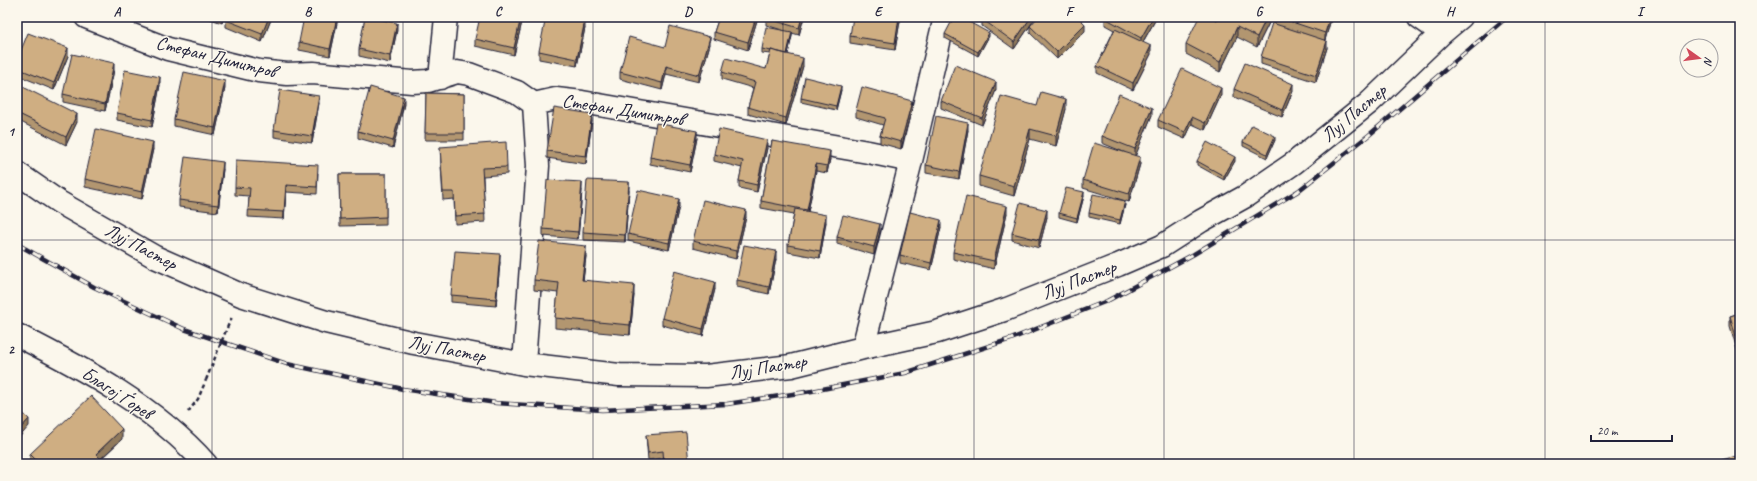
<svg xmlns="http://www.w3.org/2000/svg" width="1757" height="481" font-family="Caveat,sans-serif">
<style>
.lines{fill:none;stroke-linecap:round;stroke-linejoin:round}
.minor-casing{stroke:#22223b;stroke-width:25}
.secondary-casing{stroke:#22223b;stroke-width:25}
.path{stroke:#22223b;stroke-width:2.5;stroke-dasharray:4 3;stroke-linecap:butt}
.minor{stroke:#fbf7ec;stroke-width:22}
.secondary{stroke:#fbf7ec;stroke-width:22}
.rail-casing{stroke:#22223b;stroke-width:4.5}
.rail{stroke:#fbf7ec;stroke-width:3;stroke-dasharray:9;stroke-linecap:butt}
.path-bridge{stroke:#22223b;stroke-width:2.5;stroke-dasharray:4 3;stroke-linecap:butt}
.wall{fill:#b29670;stroke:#22223b}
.shaded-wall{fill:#917a5b;stroke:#22223b}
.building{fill:#cfae82;stroke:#22223b}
.grid{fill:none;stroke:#22223b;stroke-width:1;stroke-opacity:0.55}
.labels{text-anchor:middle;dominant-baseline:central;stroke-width:3;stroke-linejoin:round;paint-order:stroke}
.street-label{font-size:19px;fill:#22223b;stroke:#fbf7ec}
.neatline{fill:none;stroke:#22223b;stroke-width:1.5}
.grid-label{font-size:13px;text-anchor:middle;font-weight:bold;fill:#22223b}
</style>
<rect width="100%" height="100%" fill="#fbf7ec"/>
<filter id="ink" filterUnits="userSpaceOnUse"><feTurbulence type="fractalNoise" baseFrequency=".025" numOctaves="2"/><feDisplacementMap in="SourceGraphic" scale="8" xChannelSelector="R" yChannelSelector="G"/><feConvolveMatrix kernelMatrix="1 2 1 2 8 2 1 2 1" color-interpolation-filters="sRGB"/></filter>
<g filter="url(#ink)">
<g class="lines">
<defs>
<path id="minor" d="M86 17 168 49 259 71 287 74 313 73 412 82 428 81 457 72 469 74 517 92 534 104 556 99 582 102 868 152 911 161
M1419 17 1442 33
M440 78 446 17
M17 173 59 202 155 257 241 295 326 322 414 343 524 364 619 375 706 376 791 366 863 348 937 332 1007 309 1118 265 1162 246 1201 221 1246 196 1294 163 1369 103 1442 33 1461 17
M863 348 911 161 945 17
M524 364 538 166 534 104"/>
<path id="secondary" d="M17 335C86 370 154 406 206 464"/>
</defs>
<use href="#minor" class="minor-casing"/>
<use href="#secondary" class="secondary-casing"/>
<path class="path" d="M227 328 232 317
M188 412 198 399 206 380"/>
<use href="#minor" class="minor"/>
<use href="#secondary" class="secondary"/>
<defs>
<path id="rail" d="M17 244 94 287 184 329 287 364 403 389 496 403 602 410 727 404 812 391 905 373 1011 339 1107 301 1194 254 1298 191 1369 135 1507 17"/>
</defs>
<use href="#rail" class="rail-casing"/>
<use href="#rail" class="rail"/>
<path class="path-bridge" d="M206 380 227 328"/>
</g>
<path class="wall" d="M205 17H224L222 23Z
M272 17 262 42 226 27V20Z
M523 17 514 55 475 46V39Z
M719 17H758L748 50 714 39V32Z
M766 17H804L799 35 792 33V36L788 54 803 66 786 125 748 114V107L753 88 722 79V72L766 69 770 54 762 53V49L785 31 766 25Z
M900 17V21L895 50 850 43V36Z
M1157 17 1143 42 1151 54 1133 90 1097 73V66L1114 30 1105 25V18Z
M1272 17 1257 47 1237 37 1220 72 1186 54V44L1217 20Z
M1275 17H1331V19L1325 40 1327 48 1316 82 1261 64V57L1275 24Z
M982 19 1032 24 1085 31 1057 59 1030 33V26L1014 49 982 26Z
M337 23 330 56 299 50V42Z
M585 28 577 66 539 59V51Z
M397 30 390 63 359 56V49Z
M945 34 989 36 978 56 945 38Z
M710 44 699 82 666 74 662 90 620 79V72L665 47Z
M68 56 54 90 17 75V60Z
M114 70 105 111 63 102V94Z
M17 84 77 122 66 145 17 120Z
M160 85 152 127 117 120V113Z
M225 88 215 135 174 126V119Z
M1234 89 1293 91 1282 117 1234 97Z
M841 90 836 110 801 102V98Z
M996 90 982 125 941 108V101Z
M426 93 464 94V140H425Z
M1221 95 1205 130 1192 124 1185 139 1158 127V120Z
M319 103 312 143 274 137V130Z
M404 104 393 148 358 138V131Z
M1037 106 1066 109 1056 146 1030 139 1014 196 979 186V176Z
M912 108 901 149 880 143V136L883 125 856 117V110Z
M1152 115 1135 156 1140 164 1129 202 1083 188V180L1126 153 1102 143V136Z
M592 121 586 164 547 158V151Z
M968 130 959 179 926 173V165Z
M697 138 690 172 650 164V157Z
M1275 140 1267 158 1243 146V142Z
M772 141 830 159 827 173 816 171 808 212 826 222 820 258 788 252V245L794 214 761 208V201Z
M440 147 507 167V174L483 176 485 222 455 224 454 199 443 200Z
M767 148 757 192 739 188V181L742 168 714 161V154Z
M153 149 142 199 85 187V179Z
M1197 161H1235L1224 180 1197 165Z
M223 169 218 212 179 207V200Z
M318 173 317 194 286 192 284 219 248 217 249 196 235 195V187Z
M339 174H386V225L340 226Z
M582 190 578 239 543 236V229Z
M629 190 625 242 583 240V232Z
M1084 196 1077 222 1059 217V213Z
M1125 205 1120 224 1089 217V213Z
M679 206 669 250 628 241V234Z
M1007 213 994 269 953 259V252Z
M746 217 736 259 693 248V241Z
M1047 217 1039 248 1012 240V233Z
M941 227 931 270 900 263V255Z
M880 232 874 255 837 244V237Z
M586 256 583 280 634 295 630 335 555 328V318L558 293 534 290V280Z
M776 259 769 294 737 287V280Z
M500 262 496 306 451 302V295Z
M715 289 703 336 662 325V318Z
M1740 313V360L1730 326V316Z
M646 435 689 464H664L663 458 648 460Z
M122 439 101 459 106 464H30V454Z"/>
<path class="shaded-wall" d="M222 17H224L222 23Z
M269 17H272L262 42V34Z
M337 17V23L330 56V49Z
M521 17H523V18L514 55V48Z
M756 17H758L748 50V42Z
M802 17H804L799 35V28Z
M899 17H900V21L895 50V43Z
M1031 17H1036L1014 49V42Z
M1153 17H1157L1141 45V38Z
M1267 17H1272L1257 47V37Z
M1330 17H1331V19L1325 40V33Z
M585 20V28L577 66V59Z
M397 23V30L390 63V56Z
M1085 24V31L1057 59V52Z
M1237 27V37L1220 72V62Z
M792 32V36L787 58V54Z
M989 33V36L978 56V52Z
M710 37V44L699 82V75Z
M1327 41V48L1316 82V75Z
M1151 46V54L1133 90V83Z
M68 48V56L54 90V83Z
M803 58V66L786 125V118Z
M114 63V70L105 111V104Z
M666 66V74L662 90V83Z
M160 77V85L152 127V120Z
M225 81V88L215 135V128Z
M996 82V90L982 125V118Z
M1293 84V91L1282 117V110Z
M841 86V90L836 110V106Z
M1221 88V95L1205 130V123Z
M319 96V103L312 143V136Z
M404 97V104L393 148V141Z
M1066 99V109L1056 146V136Z
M912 101V108L901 149V142Z
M1152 108V115L1135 157V149Z
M77 114V122L66 145V137Z
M592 114V121L586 164V156Z
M1192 117V124L1185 139V132Z
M968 123V130L959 179V172Z
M1030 129V139L1014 196V186Z
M697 131V138L690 172V165Z
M1275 136V140L1267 158V154Z
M767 140V148L757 192V185Z
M153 142V149L142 199V192Z
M830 151V159L827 173V166Z
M1140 157V164L1129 202V194Z
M1235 157V161L1224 180V176Z
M223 162V169L218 212V205Z
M816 164V171L807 217V210Z
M582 182V190L578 239V232Z
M629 182V190L625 242V235Z
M286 185V192L284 219V212Z
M1084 192V196L1077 222V218Z
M679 199V206L669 250V243Z
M1125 201V205L1120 224V220Z
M1007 206V213L994 269V261Z
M746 210V217L736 259V251Z
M1047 210V217L1039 248V240Z
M826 215V222L820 258V251Z
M941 220V227L931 270V263Z
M880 224V232L874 255V247Z
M586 246V256L582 290V280Z
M776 251V259L769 294V287Z
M500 254V262L496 306V299Z
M715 282V289L703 336V329Z
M634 285V295L630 335V325Z
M29 419V426L17 440V432Z
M122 429V439L96 463V454Z"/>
<path class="building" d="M227 17H269L262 34 226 20Z
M304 17H337L330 49 299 42Z
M365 17H369L397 23 390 56 359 49Z
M480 17H521L514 48 475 39Z
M546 17H568L585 20 577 59 539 51Z
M719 17H756L748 42 714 32Z
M766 17H802L799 28 766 18Z
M853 17H899L895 43 850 36Z
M954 17H960L989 33 978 52 945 34Z
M983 17H1031L1014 42 982 19Z
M1038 17H1078L1085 24 1057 52 1030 26Z
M1105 17H1153L1141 38 1105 18Z
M1199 17H1210L1217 20 1219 17H1267L1257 37 1237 27 1220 62 1186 44Z
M1277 17H1330L1325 33Z
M1272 23 1327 41 1316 75 1261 57Z
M670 26 710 37 699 75 666 66 662 83 620 72 629 37 665 47Z
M766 27 792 32 787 54 771 50V51L762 49Z
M1115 29 1151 46 1133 83 1097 66Z
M28 33 68 48 54 83 17 68V60Z
M771 50 803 58 786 118 748 107 755 82 722 72 726 58 766 69Z
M72 54 114 63 105 104 63 94Z
M1245 63 1293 84 1282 110 1234 89Z
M955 65 996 82 982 118 941 101Z
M1182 69 1221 88 1205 123 1192 117 1185 132 1158 120Z
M125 70 160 77 152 120 117 113Z
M184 72 225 81 215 128 174 119Z
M805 77 841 86 836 106 801 98Z
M17 84 77 114 66 137 17 113Z
M370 87 404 97 393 141 358 131Z
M862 87 912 101 901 142 880 136 885 118 856 110Z
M280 90 319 96 312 136 274 130Z
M1041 92 1066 99 1056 136 1030 129 1014 186 979 176 1001 96 1037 106Z
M426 93 464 94V133H425Z
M1119 94 1152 108 1135 149 1102 136Z
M554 108 592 114 586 156 547 151Z
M936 116 968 123 959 172 926 165Z
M656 123 697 131 690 165 650 157Z
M1252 125 1275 136 1267 154 1243 142Z
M96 129 153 142 142 192 85 179Z
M719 129 767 140 757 185 739 181 743 161 714 154Z
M772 141 830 151 827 166 816 164 807 210 761 201Z
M506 142 507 167 482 168 485 214 455 216 454 192H443L440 147Z
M1207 142 1235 157 1224 176 1197 161Z
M1094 143 1140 157 1129 194 1083 180Z
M185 157 223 162 218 205 179 200Z
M236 160 318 165 317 187 286 185 284 212 248 210 250 188 235 187Z
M339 174H386V217L340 219Z
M547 180 582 182 578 232 543 229Z
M587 180 629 182 625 235 583 232Z
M1066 188 1084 192 1077 218 1059 213Z
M638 190 679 199 669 243 628 234Z
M1093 194 1125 201 1120 220 1089 213Z
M966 196 1007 206 994 261 953 252Z
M703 200 746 210 736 251 693 241Z
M1020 203 1047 210 1039 240 1012 233Z
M795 209 826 215 820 251 788 245Z
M910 212 941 220 931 263 900 255Z
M843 215 880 224 874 247 837 237Z
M539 241 586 246 582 280 634 285 630 325 555 318 559 283 534 280Z
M744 245 776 251 769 287 737 280Z
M455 251 500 254 496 299 451 295Z
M674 271 715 282 703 329 662 318Z
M1740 313V350L1730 316Z
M91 396 122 429 96 454 106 464H40L30 454Z
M17 408 29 419 17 432Z
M686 432 689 464H664L663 451 648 453 646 435Z
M1740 455V464H1707Z"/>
</g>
<path class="grid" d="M212 17V464M403 17V464M593 17V464M783 17V464M974 17V464M1164 17V464M1354 17V464M1545 17V464M17 240H1740"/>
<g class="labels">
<g class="street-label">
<text transform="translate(216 57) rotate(14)">Стефан Димитров</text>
<text transform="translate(623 110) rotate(9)">Стефан Димитров</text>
<text transform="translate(1354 113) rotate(-40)">Луј Пастер</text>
<text transform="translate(141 247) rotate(28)">Луј Пастер</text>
<text transform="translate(1079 280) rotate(-21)">Луј Пастер</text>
<text transform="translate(447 349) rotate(11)">Луј Пастер</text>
<text transform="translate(768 367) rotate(-9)">Луј Пастер</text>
<text transform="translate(117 393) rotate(33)">Благој Ѓорев</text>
</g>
</g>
<rect width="1757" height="481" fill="none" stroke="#fbf7ec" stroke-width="44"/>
<g transform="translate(1699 58) rotate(104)"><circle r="19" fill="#fbf7ec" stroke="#a4a2a5"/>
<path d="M0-3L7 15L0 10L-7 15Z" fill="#d1495b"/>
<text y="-6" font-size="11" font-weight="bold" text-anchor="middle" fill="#22223b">N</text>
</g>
<path d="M1591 435v6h81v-6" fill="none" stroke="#22223b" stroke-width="2"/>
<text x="1597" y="435" font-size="12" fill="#22223b" stroke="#fbf7ec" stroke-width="3" paint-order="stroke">20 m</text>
<rect x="22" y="22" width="1713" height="437" class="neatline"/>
<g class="grid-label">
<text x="117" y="16">A</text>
<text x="308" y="16">B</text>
<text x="498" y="16">C</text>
<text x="688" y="16">D</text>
<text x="878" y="16">E</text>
<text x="1069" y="16">F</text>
<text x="1259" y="16">G</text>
<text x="1450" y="16">H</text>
<text x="1640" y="16">I</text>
<text x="11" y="136">1</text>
<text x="11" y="354">2</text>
</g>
</svg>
